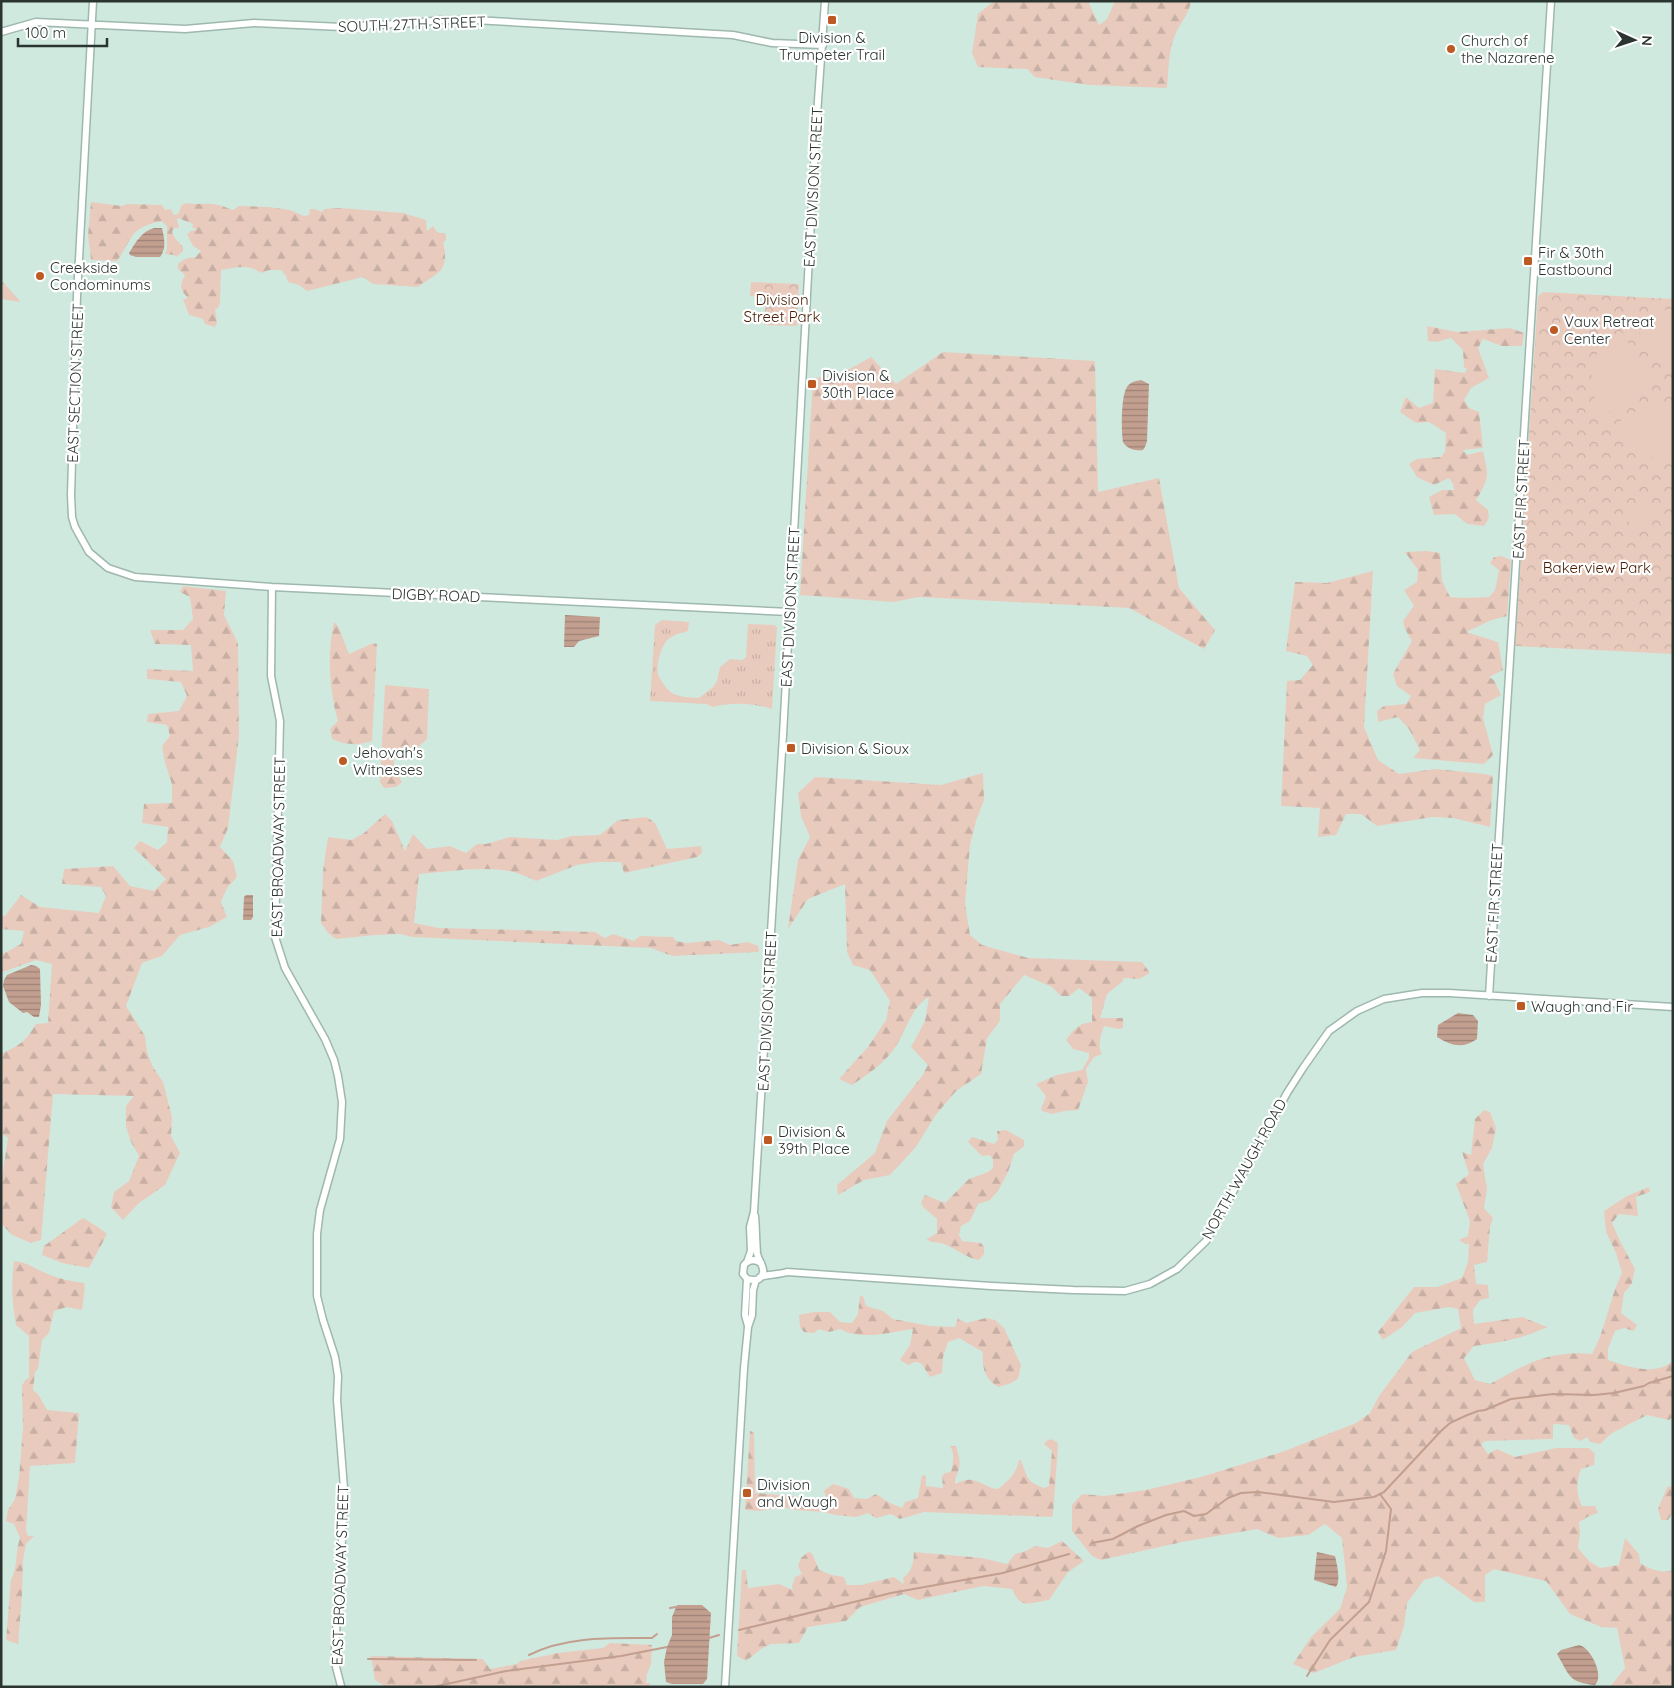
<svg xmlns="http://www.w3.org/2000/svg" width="1674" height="1688" font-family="Quicksand,sans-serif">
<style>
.grass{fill:url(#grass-tufts)}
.forest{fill:url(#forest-firs)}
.park{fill:url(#park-crowns)}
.garden{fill:#e9cbbe}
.water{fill:url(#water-rules)}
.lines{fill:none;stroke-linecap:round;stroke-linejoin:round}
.stream{stroke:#c29f8f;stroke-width:2}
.tertiary-casing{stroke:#9fb8ae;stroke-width:9}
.tertiary{stroke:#fff;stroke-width:6}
.poi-dot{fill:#bd5923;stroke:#fff;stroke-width:2}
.labels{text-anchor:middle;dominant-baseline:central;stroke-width:4.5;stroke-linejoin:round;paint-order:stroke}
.street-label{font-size:15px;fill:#2a3430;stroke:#fff}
.poi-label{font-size:15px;fill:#2a3430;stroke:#fff;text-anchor:start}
.park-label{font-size:15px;fill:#471a02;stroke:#fff}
</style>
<defs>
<pattern id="grass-tufts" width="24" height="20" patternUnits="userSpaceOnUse" patternTransform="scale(1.25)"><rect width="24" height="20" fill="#e9cbbe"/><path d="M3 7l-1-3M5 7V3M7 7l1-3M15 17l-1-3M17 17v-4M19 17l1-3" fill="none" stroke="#c8afa4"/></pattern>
<pattern id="forest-firs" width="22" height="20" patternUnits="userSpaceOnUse" patternTransform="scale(1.25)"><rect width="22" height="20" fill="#e9cbbe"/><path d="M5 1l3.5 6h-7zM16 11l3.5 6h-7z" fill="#c8afa4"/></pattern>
<pattern id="park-crowns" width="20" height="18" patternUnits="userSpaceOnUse" patternTransform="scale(1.25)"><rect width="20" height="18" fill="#e9cbbe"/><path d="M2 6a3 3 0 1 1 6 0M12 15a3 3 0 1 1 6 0" fill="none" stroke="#c8afa4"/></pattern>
<pattern id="water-rules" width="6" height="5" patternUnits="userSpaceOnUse" patternTransform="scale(1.25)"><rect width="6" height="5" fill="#c29f8f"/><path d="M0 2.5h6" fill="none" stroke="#9e8275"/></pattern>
</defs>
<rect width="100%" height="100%" fill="#d0e9df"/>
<path class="grass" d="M662 620 689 622 688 631C682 633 675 634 670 638 661 644 656 664 658 674 660 680 666 689 672 693 680 698 690 697 699 698L713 687 717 681 720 667 730 659 742 660 746 657 748 624 774 625 777 627 772 709C753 703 731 702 713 707L706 704 650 701 655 625Z"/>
<path class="forest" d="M994 1H1088L1099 25 1107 19 1115 1H1191C1189 14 1181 22 1176 33 1168 50 1169 69 1167 88L1089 85 1035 77 1027 69 978 67 972 53 978 14Z
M91 202 122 206 127 204 162 205 165 210 171 209 174 215 178 214 182 205 186 203C196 205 203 203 212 204 219 204 227 208 233 210L239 206 269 207 290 210 304 216 309 215 310 209H315L321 212 325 209 340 208 403 213 426 220 427 231 433 226 437 232 446 234V240L443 243C446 250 446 264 441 270 437 275 424 282 418 287L373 284 363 277 307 291 299 285 288 282 286 276 281 270H269L261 273C247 263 236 268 221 270L220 303 218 308 215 309 217 323 215 327 205 324 203 319 189 315 183 299H186L187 297C179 288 180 285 185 275L178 269V264C183 260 188 256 195 258L201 251 193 246 187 234 191 231 197 230 192 227 193 224 178 218 177 221 179 226V228H174L172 232 175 238 183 247V251L176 257 174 255 165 254 167 250V226L161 221C128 229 134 237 117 261L91 260 88 235Z
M1 280 21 302 1 299Z
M1427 326 1457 332 1510 328 1524 333 1522 346H1502L1483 339 1478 348 1489 378 1471 388 1464 400 1469 408 1479 412 1483 448 1463 450 1467 455 1483 451C1489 476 1489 479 1476 500L1488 510 1489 518 1484 526 1467 524 1455 514 1434 515 1429 497 1442 490H1454L1453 484 1449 478 1434 485 1417 477 1409 464 1417 459 1441 457 1445 452 1446 433 1429 422 1416 423 1400 412 1406 397 1419 408 1433 403 1435 369 1465 373 1467 369 1464 367 1463 350 1451 338 1436 342 1428 341Z
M943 352 1095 361 1098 492 1159 478 1179 588 1215 630 1204 649 1129 608 919 597 893 602 800 595 813 378 835 376 848 370 871 357 896 384Z
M1427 551 1440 553 1442 581 1450 597 1464 598 1489 597 1495 590 1499 570 1490 563 1494 557 1501 556 1511 560 1507 616 1492 620 1466 632 1498 642 1503 670 1489 677 1494 680 1501 695 1485 704 1483 718 1493 755 1484 764 1413 758 1420 750 1409 729 1398 717 1378 722 1377 711 1384 706 1406 704 1411 696 1397 686 1393 674 1412 641 1405 629 1403 621 1414 606 1404 590 1417 582 1418 570 1405 552Z
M1373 571 1364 727 1378 760 1399 774 1435 769 1485 774 1493 776 1490 827 1453 818 1433 817 1377 826 1361 814H1346L1336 835 1318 837 1320 808 1281 806 1287 681 1300 680 1313 665 1307 656 1286 651 1295 582 1327 583Z
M183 586 226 591 224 615 238 643 239 736 228 828 220 847 233 861 237 877 227 888 221 902 227 917 209 927 180 935 162 956 142 963 126 1006 145 1036 147 1052 153 1067 163 1082 172 1117 171 1136 180 1153 165 1185 139 1203 123 1220 111 1207 114 1192 129 1181 139 1156 131 1142 126 1127V1106L134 1096 53 1094 41 1240 31 1243 12 1235 1 1223V1184L8 1138 1 1133V1054C19 1046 26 1041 36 1024L48 1023 52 964 36 960 3 972 1 974V955L21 944 24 931 1 929V916H5L21 895 40 907 99 913 106 896 101 887 62 884 64 869 113 866 130 886 154 891 166 879 134 848 140 841 158 850 167 842 168 827 142 823 144 804 172 803V784L165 763 162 746 170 736 167 725 147 722 148 714 179 711 187 696 181 682 147 679V669L193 671 191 645 155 644 150 630H183L193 619 190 597 180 592Z
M334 622 338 626 349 654 373 643 377 644 372 741C355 746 348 745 332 739L330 729 338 721C329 689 327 654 334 622Z
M385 685 429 689 427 739 415 750 402 749 393 755 395 770 402 782 396 787 384 788 380 782Z
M983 773 984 800 976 821 970 845 965 903 970 935 982 945 1028 958 1142 962 1150 973 1139 979 1123 978V981L1107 994 1100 1018H1123V1028L1119 1029 1104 1026C1101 1035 1097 1045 1102 1054L1094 1057 1086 1069 1088 1082 1078 1110 1064 1111 1052 1114 1042 1111 1041 1109 1046 1096 1036 1084 1057 1075 1082 1070 1089 1058V1053L1073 1049 1066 1040C1073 1030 1079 1023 1092 1022V998L1079 988 1069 996H1061L1052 987 1024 975 1000 1004V1021L987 1038 981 1074 956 1091 935 1116 916 1147 890 1175 864 1180 838 1195 837 1185 875 1153 887 1121 922 1076 928 1065 911 1047 925 1021 929 997C910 1007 905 1037 891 1053 880 1066 866 1076 852 1085L839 1079 868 1047 886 1020 890 1001 870 970 853 965 847 952 845 884 808 899 788 929 798 860 810 837 801 816 798 793 815 777 941 785Z
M385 814 392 821 405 851 413 834 427 849 450 846 466 853 477 844H486L510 837 557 840 572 836 600 835 618 820 647 817 655 823 667 849 701 846 702 853 697 857 624 873 621 862H597L577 865 536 881C525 876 514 871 502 870 475 867 446 872 419 874L414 923 439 928 595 932 605 938 613 934 634 941 640 936 673 937 676 941 687 943 719 940 730 945 748 942 758 946 759 952 672 956 651 948 412 937 400 934 375 935 336 939 328 933 321 923 323 871 328 837 352 840 364 833Z
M1484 1110 1490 1112 1496 1128 1492 1148 1483 1164 1487 1189 1484 1208 1493 1218 1490 1227 1487 1262 1474 1265 1476 1284 1488 1285 1489 1298 1480 1300 1473 1310 1474 1324 1522 1317 1547 1327C1522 1339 1501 1342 1474 1346L1464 1358 1475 1380 1490 1384C1526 1364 1549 1350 1592 1354 1606 1329 1609 1299 1622 1273L1616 1253 1606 1232 1604 1211 1627 1196 1649 1187 1650 1192 1636 1197 1638 1216 1619 1214 1612 1223 1620 1241 1635 1269 1632 1283 1624 1293 1621 1313 1637 1325 1634 1331 1624 1328 1615 1331 1608 1349V1360C1628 1367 1655 1376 1673 1361V1417L1669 1420 1647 1415 1612 1433 1600 1444 1590 1442 1587 1437 1581 1441 1574 1438 1569 1425 1553 1424V1439L1485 1441 1481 1444 1488 1454 1497 1449 1515 1457 1556 1448H1589L1595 1454 1594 1465 1581 1469C1576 1482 1576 1494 1582 1506H1595L1598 1513 1591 1515 1579 1522 1580 1532 1578 1548 1589 1561 1600 1568 1619 1565 1625 1538 1639 1554 1640 1563C1650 1569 1662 1574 1673 1570V1687H1610L1625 1668 1617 1628 1601 1627 1570 1614 1546 1581 1494 1569 1485 1575V1602H1474L1438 1576 1424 1580 1407 1603 1404 1626 1396 1650 1354 1657 1314 1673 1293 1664 1311 1637 1340 1609 1347 1587 1342 1538 1325 1524 1308 1535 1278 1538 1257 1529 1182 1542 1101 1560 1092 1556 1072 1531V1505L1082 1494 1104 1496 1146 1490 1201 1477 1282 1452 1356 1423 1370 1413 1379 1396 1412 1352 1461 1328 1458 1309 1449 1307 1415 1313 1402 1327 1383 1340 1378 1332 1414 1287H1437L1462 1278 1468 1262 1469 1244H1465L1459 1240 1468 1236 1470 1221 1456 1184 1469 1174 1462 1152 1471 1155 1475 1119Z
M1006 1130 1024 1140V1146L1014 1154 1008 1172 998 1191 990 1200 978 1204 970 1221 961 1226 959 1235 962 1241 981 1243 984 1247V1254L979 1260C961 1257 950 1241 931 1242L927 1239 937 1233V1219L923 1207 921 1202 925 1195 945 1203 969 1179 988 1172 993 1168V1159L989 1155 982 1156 968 1142 972 1137 994 1144 998 1140 997 1131Z
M83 1218 98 1227 107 1234 89 1268 62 1263 42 1255 44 1246Z
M14 1261C30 1263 34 1269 48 1274 59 1279 71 1281 84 1283L85 1287 82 1310 67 1307 54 1311 49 1333 42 1340 38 1369 35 1372 33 1390 38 1394 47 1410 79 1413 75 1463 30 1466 26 1531 28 1536H34L26 1544 23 1560 22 1595 18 1644 6 1640 11 1580C18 1567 15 1552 20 1538L14 1524 6 1521 8 1510 15 1499 19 1477 23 1428 22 1386 25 1380 29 1378V1336L16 1325C12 1304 11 1283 14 1261Z
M860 1296H863L866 1306 883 1311 893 1319 930 1326 955 1327 958 1318 966 1323 986 1318 995 1320 1004 1328 1021 1365 1018 1379 1009 1384 998 1387C984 1378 982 1367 983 1352L959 1338 948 1342 943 1357 942 1373 930 1377 921 1363 915 1362 908 1365 900 1360 910 1345 913 1329C890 1332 861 1341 840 1329L829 1332 819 1329 814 1333 804 1332 800 1327 799 1315 814 1312H830L840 1322 852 1323 858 1314Z
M750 1431 754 1432 755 1493 827 1499 824 1491 833 1484 849 1489 854 1498 867 1499 876 1494 888 1502 902 1508 905 1502 918 1498 922 1475 926 1476V1486L943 1488 942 1476 945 1473 951 1472C953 1462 955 1454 950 1446H956C958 1453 961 1461 959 1468 958 1473 955 1477 955 1484 958 1483 963 1480 967 1480 978 1478 987 1489 998 1489 1008 1481 1017 1473 1019 1460H1021C1028 1478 1025 1481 1044 1488L1049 1486 1052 1451 1044 1444 1046 1441 1051 1439 1057 1442 1058 1446 1053 1514 1052 1517 924 1512 900 1519 891 1514 876 1518 868 1513 856 1517 835 1515 824 1512 795 1510 781 1507 760 1511 745 1510Z
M1673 1486V1512L1668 1520H1661L1658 1509 1667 1487Z
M1062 1541 1084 1561 1068 1572 1049 1600C1029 1603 1021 1610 1012 1589L983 1586 918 1600 904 1594 860 1607 846 1621 808 1627 799 1643 771 1644 761 1649 746 1661 737 1656 742 1570H746L748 1588 779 1584 793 1590 792 1586 795 1577 802 1574 798 1566 801 1558 808 1552 812 1553 819 1570 832 1575 844 1577 847 1585H861L894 1577 904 1584 903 1578C912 1571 913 1564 914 1552L982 1558 1007 1564 1015 1554 1026 1551 1035 1546 1048 1548Z
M610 1643 652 1645 651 1664 647 1674 646 1683H650V1687H386L375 1680 371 1656 483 1659 490 1669 517 1664 520 1661 558 1653 603 1648Z"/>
<path class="park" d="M751 282 799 284 797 326 764 325 766 297 750 296Z
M1543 292 1673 299V654L1515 646 1538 296Z"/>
<path class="garden" d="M1669 309H1673V369L1667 373 1634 324 1649 314Z
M1621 331 1653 384 1604 416C1589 395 1587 367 1602 345 1607 340 1615 335 1621 331Z
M1659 397 1673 415V458L1660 459 1637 452 1620 441 1612 426Z
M1648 504 1649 528 1629 529V505Z"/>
<path class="water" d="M154 228H162C164 237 167 248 160 257H136L130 255 129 253C136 242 141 232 154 228Z
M1141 380 1149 384 1147 441 1145 447 1143 450C1135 451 1127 449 1123 442 1121 430 1121 396 1127 387 1130 382 1136 381 1141 380Z
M565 615 600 617 599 636 579 641 574 647H564Z
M246 895H253V917L251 920H243L244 897Z
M31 965 36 966 40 969 41 1005 39 1017H34L27 1012 23 1013 9 1002 3 986 4 980 7 975Z
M1458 1013 1473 1015 1478 1021 1477 1039C1462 1049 1452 1046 1437 1037L1438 1025Z
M1317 1552 1335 1556C1337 1565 1341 1580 1336 1587L1314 1580Z
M677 1605H702L711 1613 707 1679 703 1684H672L666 1682 664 1662 667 1647 672 1635V1617Z
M1579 1645C1590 1647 1605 1675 1595 1685 1568 1682 1570 1676 1557 1654L1561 1650Z"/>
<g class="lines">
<path class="stream" d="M1092 1543 1113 1539 1138 1526 1166 1515 1184 1511 1194 1516 1206 1514 1228 1498 1241 1493 1258 1492 1334 1502 1374 1497 1384 1492 1441 1431 1450 1423 1465 1416 1478 1411 1485 1410 1511 1399 1553 1394 1594 1395 1614 1393 1644 1386 1649 1383 1673 1376
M670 1608 676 1607
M739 1630 891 1593 1003 1573 1069 1554
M709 1638 719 1635
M529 1655C566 1636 611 1638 652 1638L657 1634
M368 1659 476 1660
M1307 1676 1330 1640 1369 1602 1386 1551 1391 1509 1380 1494
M433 1687 506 1671 621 1656 667 1647"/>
<defs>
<path id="tertiary" d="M93 1 77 296 71 495 72 517 75 527 89 552 108 568 135 577 272 587 790 612
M1 32 36 22 185 29 254 23 342 27 415 23 441 20H474L733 35 772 43 823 45
M272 587 271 676 280 721 275 937 285 968 325 1039 334 1060 338 1076 342 1102 340 1139 320 1210 317 1234V1296L323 1320 335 1357 338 1376 337 1400 344 1488V1508L335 1648 336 1667 341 1686
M1489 996 1551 1
M755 1216C756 1228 756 1240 757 1253 758 1261 769 1271 759 1279 755 1281 751 1280 747 1279L743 1274 744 1265C749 1259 755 1259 761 1263
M747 1262 751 1251 750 1227 754 1212 783 735 816 129 825 1
M760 1277C769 1274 778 1275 787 1272L991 1286 1073 1290 1125 1291 1150 1284 1177 1269 1206 1241 1287 1093 1303 1068 1329 1031 1357 1011 1384 999 1422 993H1449L1673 1007
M747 1279 745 1315 748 1326
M725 1687 744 1368 748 1327 752 1315 753 1290 756 1280"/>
</defs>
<use href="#tertiary" class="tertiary-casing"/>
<use href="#tertiary" class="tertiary"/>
</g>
<g class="poi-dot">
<rect x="827" y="15" width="10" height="10" rx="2.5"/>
<circle cx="1451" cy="49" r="5"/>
<rect x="1523" y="256" width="10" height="10" rx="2.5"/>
<circle cx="40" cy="276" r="5"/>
<circle cx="1554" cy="330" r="5"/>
<rect x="807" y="379" width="10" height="10" rx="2.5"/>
<rect x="786" y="743" width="10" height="10" rx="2.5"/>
<circle cx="343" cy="761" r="5"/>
<rect x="1516" y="1001" width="10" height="10" rx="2.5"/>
<rect x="763" y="1135" width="10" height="10" rx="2.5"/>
<rect x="742" y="1488" width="10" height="10" rx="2.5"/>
</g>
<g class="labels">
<g class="street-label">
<text transform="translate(412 24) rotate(-2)">SOUTH 27TH STREET</text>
<text transform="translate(813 187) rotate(-87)">EAST DIVISION STREET</text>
<text transform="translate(75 383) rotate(-88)">EAST SECTION STREET</text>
<text transform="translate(1521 499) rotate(-87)">EAST FIR STREET</text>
<text transform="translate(436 595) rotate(2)">DIGBY ROAD</text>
<text transform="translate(790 607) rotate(-87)">EAST DIVISION STREET</text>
<text transform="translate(278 847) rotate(-89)">EAST BROADWAY STREET</text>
<text transform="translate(1494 903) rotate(-87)">EAST FIR STREET</text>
<text transform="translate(767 1011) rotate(-87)">EAST DIVISION STREET</text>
<text transform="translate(1244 1169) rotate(-61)">NORTH WAUGH ROAD</text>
<text transform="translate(340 1575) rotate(-88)">EAST BROADWAY STREET</text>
</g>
<g class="poi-label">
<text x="832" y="37" text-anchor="middle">Division &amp;<tspan x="832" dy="17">Trumpeter Trail</tspan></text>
<text x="1461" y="40">Church of<tspan x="1461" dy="17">the Nazarene</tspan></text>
<text x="1538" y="252">Fir &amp; 30th<tspan x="1538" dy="17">Eastbound</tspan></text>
<text x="50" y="267">Creekside<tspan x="50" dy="17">Condominums</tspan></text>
<text x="1564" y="321">Vaux Retreat<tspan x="1564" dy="17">Center</tspan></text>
<text x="822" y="375">Division &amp;<tspan x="822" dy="17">30th Place</tspan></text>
<text x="801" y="748">Division &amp; Sioux</text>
<text x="353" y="752">Jehovah's<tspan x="353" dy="17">Witnesses</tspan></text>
<text x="1531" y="1006">Waugh and Fir</text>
<text x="778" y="1131">Division &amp;<tspan x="778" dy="17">39th Place</tspan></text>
<text x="757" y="1484">Division<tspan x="757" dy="17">and Waugh</tspan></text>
</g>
<g class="park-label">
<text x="782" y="299">Division<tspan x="782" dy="17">Street Park</tspan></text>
<text x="1597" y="567">Bakerview Park</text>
</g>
</g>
<rect width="1674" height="1688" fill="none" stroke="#2a3430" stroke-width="5"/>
<g transform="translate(1634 40) rotate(93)" stroke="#ffffff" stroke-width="4" paint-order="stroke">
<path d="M0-4L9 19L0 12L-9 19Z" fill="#2a3430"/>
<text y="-8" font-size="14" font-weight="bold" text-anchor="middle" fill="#2a3430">N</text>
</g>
<path d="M18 38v8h89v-8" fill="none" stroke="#2a3430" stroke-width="2.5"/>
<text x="25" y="38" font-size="15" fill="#2a3430" stroke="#ffffff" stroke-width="4" paint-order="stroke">100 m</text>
</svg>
